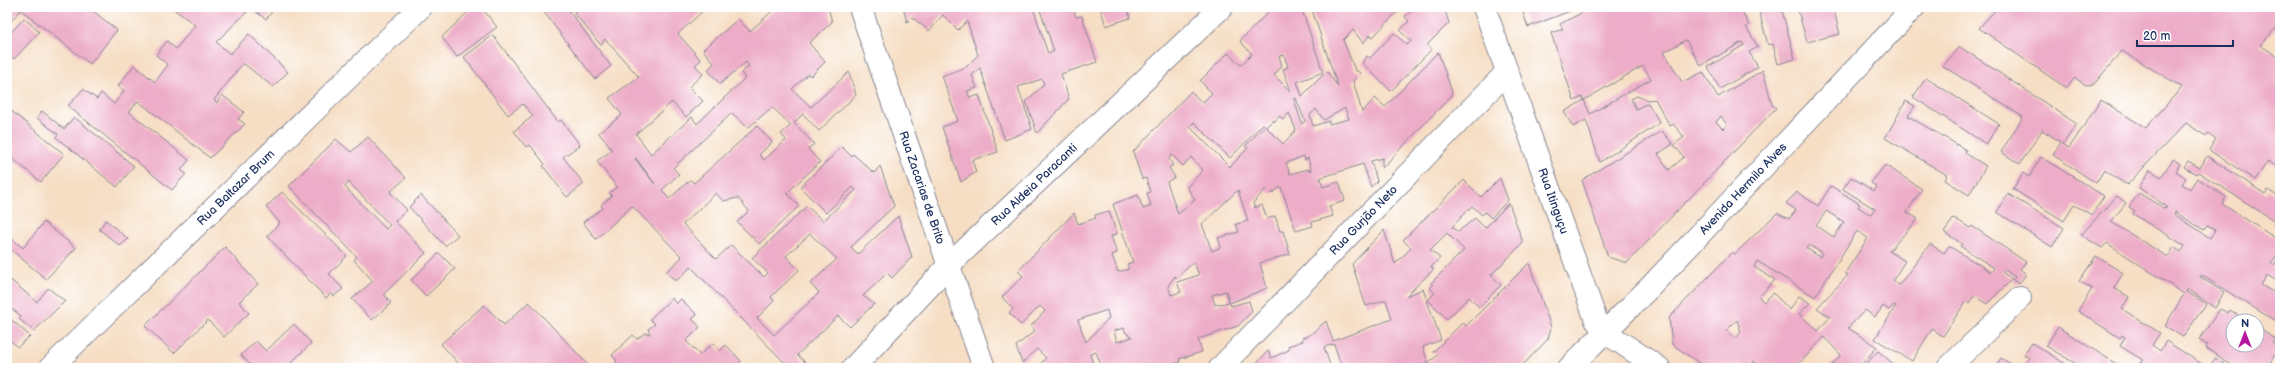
<svg xmlns="http://www.w3.org/2000/svg" width="2287" height="375" font-family="'Balsamiq Sans',sans-serif">
<style>
.building{fill:#edacc7;fill-rule:evenodd}
.lines{fill:none;stroke-linecap:round;stroke-linejoin:round}
.minor-casing{stroke:#888691;stroke-width:24}
.major-casing{stroke:#888691;stroke-width:24}
.minor{stroke:#fff;stroke-width:22}
.major{stroke:#fff;stroke-width:22}
.labels{text-anchor:middle;dominant-baseline:central;stroke-width:3.5;stroke-linejoin:round;paint-order:stroke}
.street-label{font-size:12px;fill:#1b2f5e;stroke:#fff}
</style>
<rect width="100%" height="100%" fill="#fff"/>
<filter id="ink" filterUnits="userSpaceOnUse"><feTurbulence type="fractalNoise" baseFrequency=".025" numOctaves="2"/><feDisplacementMap in="SourceGraphic" scale="8" xChannelSelector="R" yChannelSelector="G"/><feConvolveMatrix kernelMatrix="1 2 1 2 8 2 1 2 1" color-interpolation-filters="sRGB"/></filter>
<filter id="wash" filterUnits="userSpaceOnUse"><feTurbulence type="fractalNoise" baseFrequency=".012" numOctaves="4" result="noise"/><feDisplacementMap in="SourceGraphic" scale="16" xChannelSelector="R" yChannelSelector="G"/><feGaussianBlur stdDeviation="0.9" result="paint"/><feColorMatrix in="noise" values="0 0 0 0 0 0 0 0 0 0 0 0 0 0 0 0 0 1.4 0 .05"/><feComposite in="paint" operator="in"/></filter>
<g filter="url(#wash)">
<rect width="100%" height="100%" fill="#f6dec4"/>
<g id="blocks">
<path class="building" d="M7 7H18L21 10 24 7H88L117 30 90 64 21 10 7 25Z
M171 7H276L266 19 251 8 216 42 230 54 249 34 288 72 273 87 243 63 214 100 217 103 222 95 244 112 238 119 245 124 210 158 138 101 129 112 189 160 181 170 186 174 172 190 68 106 83 89 97 99 101 93 114 104 124 91 118 86 134 65 155 82 168 65 156 55 167 41 176 49 195 25Z
M473 7H481L497 27 457 57 442 37Z
M540 7H566L611 66 595 79Z
M577 7H609L611 9 612 7H707L678 34 701 60 695 65 703 74 689 87 703 101 686 117 672 102 636 134 651 154 692 117 697 124 745 78 741 73 749 66 746 62 720 84 708 70 714 63 703 50 738 19 750 31 777 7H828L832 22 809 43 825 62 811 76 808 74 792 89 811 107 849 72 856 95 819 131 803 114 794 123 814 144 808 149 820 162 787 193 799 206 759 244 737 222 749 211 738 198 723 201 716 193 683 224 716 259 731 245 764 277 768 273 752 258 807 206 823 221 856 190 853 187 826 213 800 187 842 147 851 156 853 154 874 173 880 166 894 206 851 247 858 254 898 216 912 257 892 278 887 273 863 296 874 304 850 327 838 316 797 355 811 367 810 368H790L691 267 676 281 666 272 682 257 632 206 596 239 583 222 603 208 601 205 612 196 609 193 617 187 597 161 612 150 599 133 622 115 609 98 639 77 605 39 601 45 574 13ZM772 107 791 125 781 134 786 140 764 160 759 155 772 142 757 126 694 183 690 180 669 199 662 190 679 174 673 168 732 113 748 128ZM636 158 655 184 635 159ZM810 234 837 259 810 284 819 292 818 294 774 335 757 318 774 301 771 297 799 270 786 256Z
M730 7H738L734 11Z
M903 7H1033L1048 54 1054 51 1039 7H1073L1076 17 1082 16 1097 62 1061 74 1069 99 1037 133 1026 102 1044 84 1042 79 1018 87 1032 129 1005 140 980 68 972 75 977 88 967 91 970 98 979 95 998 152 972 160 976 172 961 182 942 127 958 121 942 76 966 67 978 55 967 21 958 30 943 15 929 31 912 17 907 22Z
M1100 7H1127L1130 18 1106 26Z
M1273 7H1301L1323 72 1297 82 1302 96 1327 71 1338 87 1311 7H1402L1373 37 1370 35 1363 43 1353 30 1343 40 1355 70 1361 73 1353 81 1362 112 1375 98 1385 107 1438 52 1452 92 1451 96 1382 168V158L1371 161 1377 181 1371 187 1363 164 1320 178 1323 187 1339 182 1345 201 1329 206 1333 216 1312 222 1313 226 1296 231 1281 187 1271 194 1266 189 1253 203 1255 208 1262 205 1267 219 1275 216 1280 231H1283L1290 254 1260 263 1267 288 1230 303 1231 306 1249 301 1252 311 1238 326 1198 339 1202 352 1179 359 1180 362 1164 368H1102L1096 352 1090 354 1094 368H1036L1046 358 1037 349 1022 363 1016 346 1035 331 1031 326 1045 311 1040 306 1021 325 1009 313 1013 309 1002 297 1023 276 1018 271 1074 213 1078 224 1096 218 1095 215 1109 211 1117 234 1111 236 1117 253 1112 255 1118 272 1129 269 1127 264 1133 262 1113 204 1138 195 1143 209 1151 206 1147 193 1150 192 1146 178 1142 179 1133 152 1191 91 1202 103 1212 93 1200 81 1228 53 1241 65 1252 54 1240 41ZM1284 55 1288 67 1283 69 1291 92 1274 75 1282 66 1279 56ZM1296 98 1305 121 1302 124 1294 99ZM1345 108 1349 119 1329 124V121L1313 126 1310 115 1316 109 1324 120ZM1289 113 1296 130 1283 144 1266 127 1273 120 1274 122 1280 116 1283 120ZM1194 122 1230 158 1263 124 1265 126 1245 146 1248 148 1230 167 1190 127ZM1172 155 1183 166 1191 157 1203 170 1187 187 1195 200 1178 214 1167 182 1175 177 1169 168 1173 165 1169 159ZM1304 156 1305 160 1308 158 1311 170 1308 171V169L1290 174 1286 163ZM1238 190 1248 221 1236 224 1239 232 1218 238 1221 247 1212 251 1202 224ZM1194 262 1199 275 1177 282 1181 292 1171 295 1168 286 1175 276 1176 278ZM1226 291 1229 302 1215 305 1212 295ZM1107 310 1109 318 1086 342 1078 320ZM1124 328 1126 333 1132 337 1117 342 1114 331Z
M1415 7H1444L1449 23 1427 45 1432 49 1391 91 1362 63 1367 56 1370 58 1394 33 1407 45 1411 41 1400 31 1409 21 1405 17Z
M1521 7H1581L1528 27Z
M1593 7H1742L1740 8 1749 25 1746 27 1758 47 1749 52 1758 67 1720 89 1708 67 1744 45 1742 42 1701 66 1686 40 1664 52 1682 82 1703 72 1718 97 1763 70 1772 105 1776 108 1627 263 1608 257 1582 180 1662 131 1673 144 1658 154 1669 170 1684 157 1674 145 1684 137 1673 124 1670 126 1655 99 1648 100 1637 96 1631 99 1636 109 1648 103 1660 123 1600 162 1586 120 1573 127 1564 112 1584 100 1582 97 1574 101 1551 33 1563 29 1560 24ZM1643 66 1651 79 1590 114 1584 100ZM1721 116 1727 125 1723 129 1716 122Z
M1758 7H1781L1795 59 1778 64 1773 44 1768 45Z
M1797 7H1833L1840 34 1807 42Z
M1998 7H2072L2082 14 2088 7H2280V24L2260 45 2280 58V169L2268 161 2255 180 2209 150 2216 139 2208 133 2206 136 2186 123 2127 185 2104 170 2096 183 2053 155 2061 142 2042 130 2020 164 2001 152 2023 117 1943 66 1960 47 2077 124 2063 144 2069 148 2101 100 2146 128 2182 87 2122 51 2094 84 2086 85 2075 78 2066 88 1979 28Z
M24 18 39 32 14 59 7 53V37Z
M493 35 558 122 561 120 580 145 563 157 584 184 567 197 543 166 545 164 530 145 526 147 514 131 533 116 523 104 508 115 464 57Z
M1926 78 1999 124 1986 144 1913 97Z
M1906 101 1915 106 1908 116 1966 150 1965 153 1986 166 1969 195 1945 180 1947 175 1885 138Z
M9 109 64 154 41 182 7 154Z
M42 111 64 129 74 117 134 166 117 187 56 137 58 134 37 118Z
M368 137 406 178 390 192 407 210 395 221 426 253 384 294 391 303 372 320 352 299 373 281 354 260 357 257 289 186 336 139 351 152ZM349 182 390 225 386 229 345 187Z
M2207 156 2265 194 2268 190 2280 198V229L2273 224 2275 221 2198 172 2196 174 2184 167 2188 161 2200 168Z
M2041 157 2104 196 2092 215 2074 205 2064 221 2013 189 2023 173 2029 177Z
M2173 159 2180 164 2176 171 2186 178 2182 184 2190 189 2197 178 2226 197 2222 204 2280 241V250L2271 264 2274 265 2280 255V283L2267 275 2261 285 2280 296V324L2201 275 2200 277 2224 292 2215 308 2188 289 2186 291 2206 304 2183 337 2165 326 2184 294 2107 243 2102 248 2081 235 2117 196 2126 203 2111 222 2168 257 2174 247 2181 252 2185 246 2133 214 2135 211 2129 207 2139 193 2165 209 2167 207 2139 188 2150 170 2161 177ZM2175 212 2204 230 2207 226 2215 230 2210 238 2174 214Z
M1885 165 1922 189 1907 212 1918 219 1889 251 1905 261 1893 280 1899 285 1930 244 1944 253 1949 246 1991 272 1994 268 1960 246 1962 244 1944 232 1954 218 1970 228 1972 226 2026 262 2020 269 2026 274 2019 284 2013 280 2015 277 2004 269 2002 272 2012 279 1987 304 1974 296 1969 303 1966 301 1943 336 1932 329 1912 361 1875 339 1896 306 1894 305 1889 310 1883 306 1875 317 1865 310 1848 328 1877 347 1858 368H1829L1841 355 1824 337 1795 368H1761L1754 361 1748 368H1706L1672 344 1669 318 1732 252 1735 254 1777 213 1789 219 1796 210 1786 203 1797 192 1818 206 1831 186 1860 204 1858 207 1871 215 1875 209 1843 189 1851 177 1874 191 1877 187 1871 183ZM1826 211 1844 222 1834 237 1816 226ZM1857 231 1868 238 1845 273 1848 275 1817 308 1830 317 1818 331 1799 314 1810 303 1799 296 1790 310 1773 293 1764 302 1759 297 1775 280 1754 267 1757 261 1815 297ZM1809 245 1822 253 1820 257 1806 248ZM1737 320 1741 332 1735 339 1726 331Z
M1500 178 1508 200 1491 218 1485 212 1482 215 1472 206 1452 227 1458 232 1475 218 1485 228 1509 203 1523 243 1491 275 1501 285 1479 307 1469 297 1447 319 1428 300 1435 293 1430 288 1433 285 1431 283 1464 250 1447 233 1430 250 1440 258 1431 267 1434 269 1406 296 1423 289 1441 340 1423 347 1428 363 1413 368H1342L1334 344 1324 347 1331 368H1252L1268 351 1271 358 1289 350 1288 346 1303 341 1302 338 1310 335 1326 321 1333 341 1392 319 1386 300 1366 306 1352 264 1384 230 1395 264 1411 248 1403 240 1464 180 1481 197Z
M282 192 347 256 329 274 343 289 334 296 331 293 326 298 267 236 280 223 266 207Z
M2008 194 2064 228 2052 247 1997 212Z
M421 195 458 235 445 246 409 207Z
M106 220 128 239 120 246 99 229Z
M44 222 76 248 46 279 9 248 7 250V235L23 248Z
M225 247 258 284 239 302 249 313 224 337 208 320 174 353 145 326Z
M439 253 455 269 426 296 411 280Z
M2096 256 2123 273 2114 288 2129 297 2122 309 2160 333 2152 345 2160 351 2166 341 2208 368H2134L2143 360 2120 346 2125 337 2122 335 2120 338 2078 311 2092 289 2079 281Z
M1529 263 1551 327 1548 339 1520 368H1430L1428 363 1437 356 1433 352 1463 322 1466 326Z
M7 277 37 302 48 288 65 301 34 331 19 319 21 316 7 305Z
M672 298 676 304 681 299 697 315 692 319 700 327 686 341 700 355 713 343 720 351 726 345 741 361 736 367 737 368H614L612 366 617 361 612 355 633 335 637 339 645 333 650 334 648 329 655 324 650 319Z
M529 302 591 368H458L461 366 441 344 484 305 504 325Z
M2220 309 2228 313 2230 310 2247 321H2233V345H2257V327L2275 339 2272 343 2279 348 2267 368H2236L2206 348 2207 345 2199 340Z
M7 316 30 336 18 347 7 338Z
M294 324 311 343 286 368H253L241 355 256 341 266 351Z
M2058 327 2118 365 2116 368H2079L2078 365 2046 346Z
M2032 343 2072 368H2020L2029 358 2024 355Z
M1878 351 1898 368H1862Z
M2001 358 2017 368H1994Z
M2215 358 2230 368H2209Z"/>
</g>
</g>
<g filter="url(#ink)">
<use href="#blocks" fill-opacity="0" stroke="#888691" stroke-width="1"/>
<g class="lines">
<defs>
<g id="minor">
<path id="s1" d="M860 7 984 368"/>
<path id="s2" d="M50 368 421 7"/>
<path id="s3" d="M853 368 949 265 1222 7"/>
<path id="s4" d="M1220 368 1506 73"/>
<path id="s5" d="M1569 368 1652 285 1914 7"/>
<path d="M1948 368 2020 298"/>
</g>
<g id="major">
<path id="s6" d="M1484 7 1596 320 1605 332 1659 368"/>
</g>
</defs>
<use href="#minor" class="minor-casing"/>
<use href="#major" class="major-casing"/>
<use href="#minor" class="minor"/>
<use href="#major" class="major"/>
</g>
</g>
<g class="labels">
<g class="street-label">
<text stroke="none"><textPath href="#s3" startOffset="258">Rua Aldeia Paracanti</textPath></text>
<text stroke="none"><textPath href="#s1" startOffset="191">Rua Zacarias de Brito</textPath></text>
<text stroke="none"><textPath href="#s2" startOffset="259">Rua Baltazar Brum</textPath></text>
<text stroke="none"><textPath href="#s5" startOffset="250">Avenida Hermilo Alves</textPath></text>
<text stroke="none"><textPath href="#s6" startOffset="206">Rua Itinguçu</textPath></text>
<text stroke="none"><textPath href="#s4" startOffset="206">Rua Gurjão Neto</textPath></text>
</g>
</g>
<rect width="2287" height="375" fill="none" stroke="#fff" stroke-width="24"/>
<g transform="translate(2245 333)"><circle r="19" fill="#ffffff" stroke="#a4acbf"/>
<path d="M0-3L7 15L0 10L-7 15Z" fill="#b5179e"/>
<text y="-6" font-size="11" font-weight="bold" text-anchor="middle" fill="#1b2f5e">N</text>
</g>
<path d="M2137 40v6h96v-6" fill="none" stroke="#1b2f5e" stroke-width="2"/>
<text x="2143" y="40" font-size="12" fill="#1b2f5e" stroke="#ffffff" stroke-width="3" paint-order="stroke">20 m</text>
</svg>
